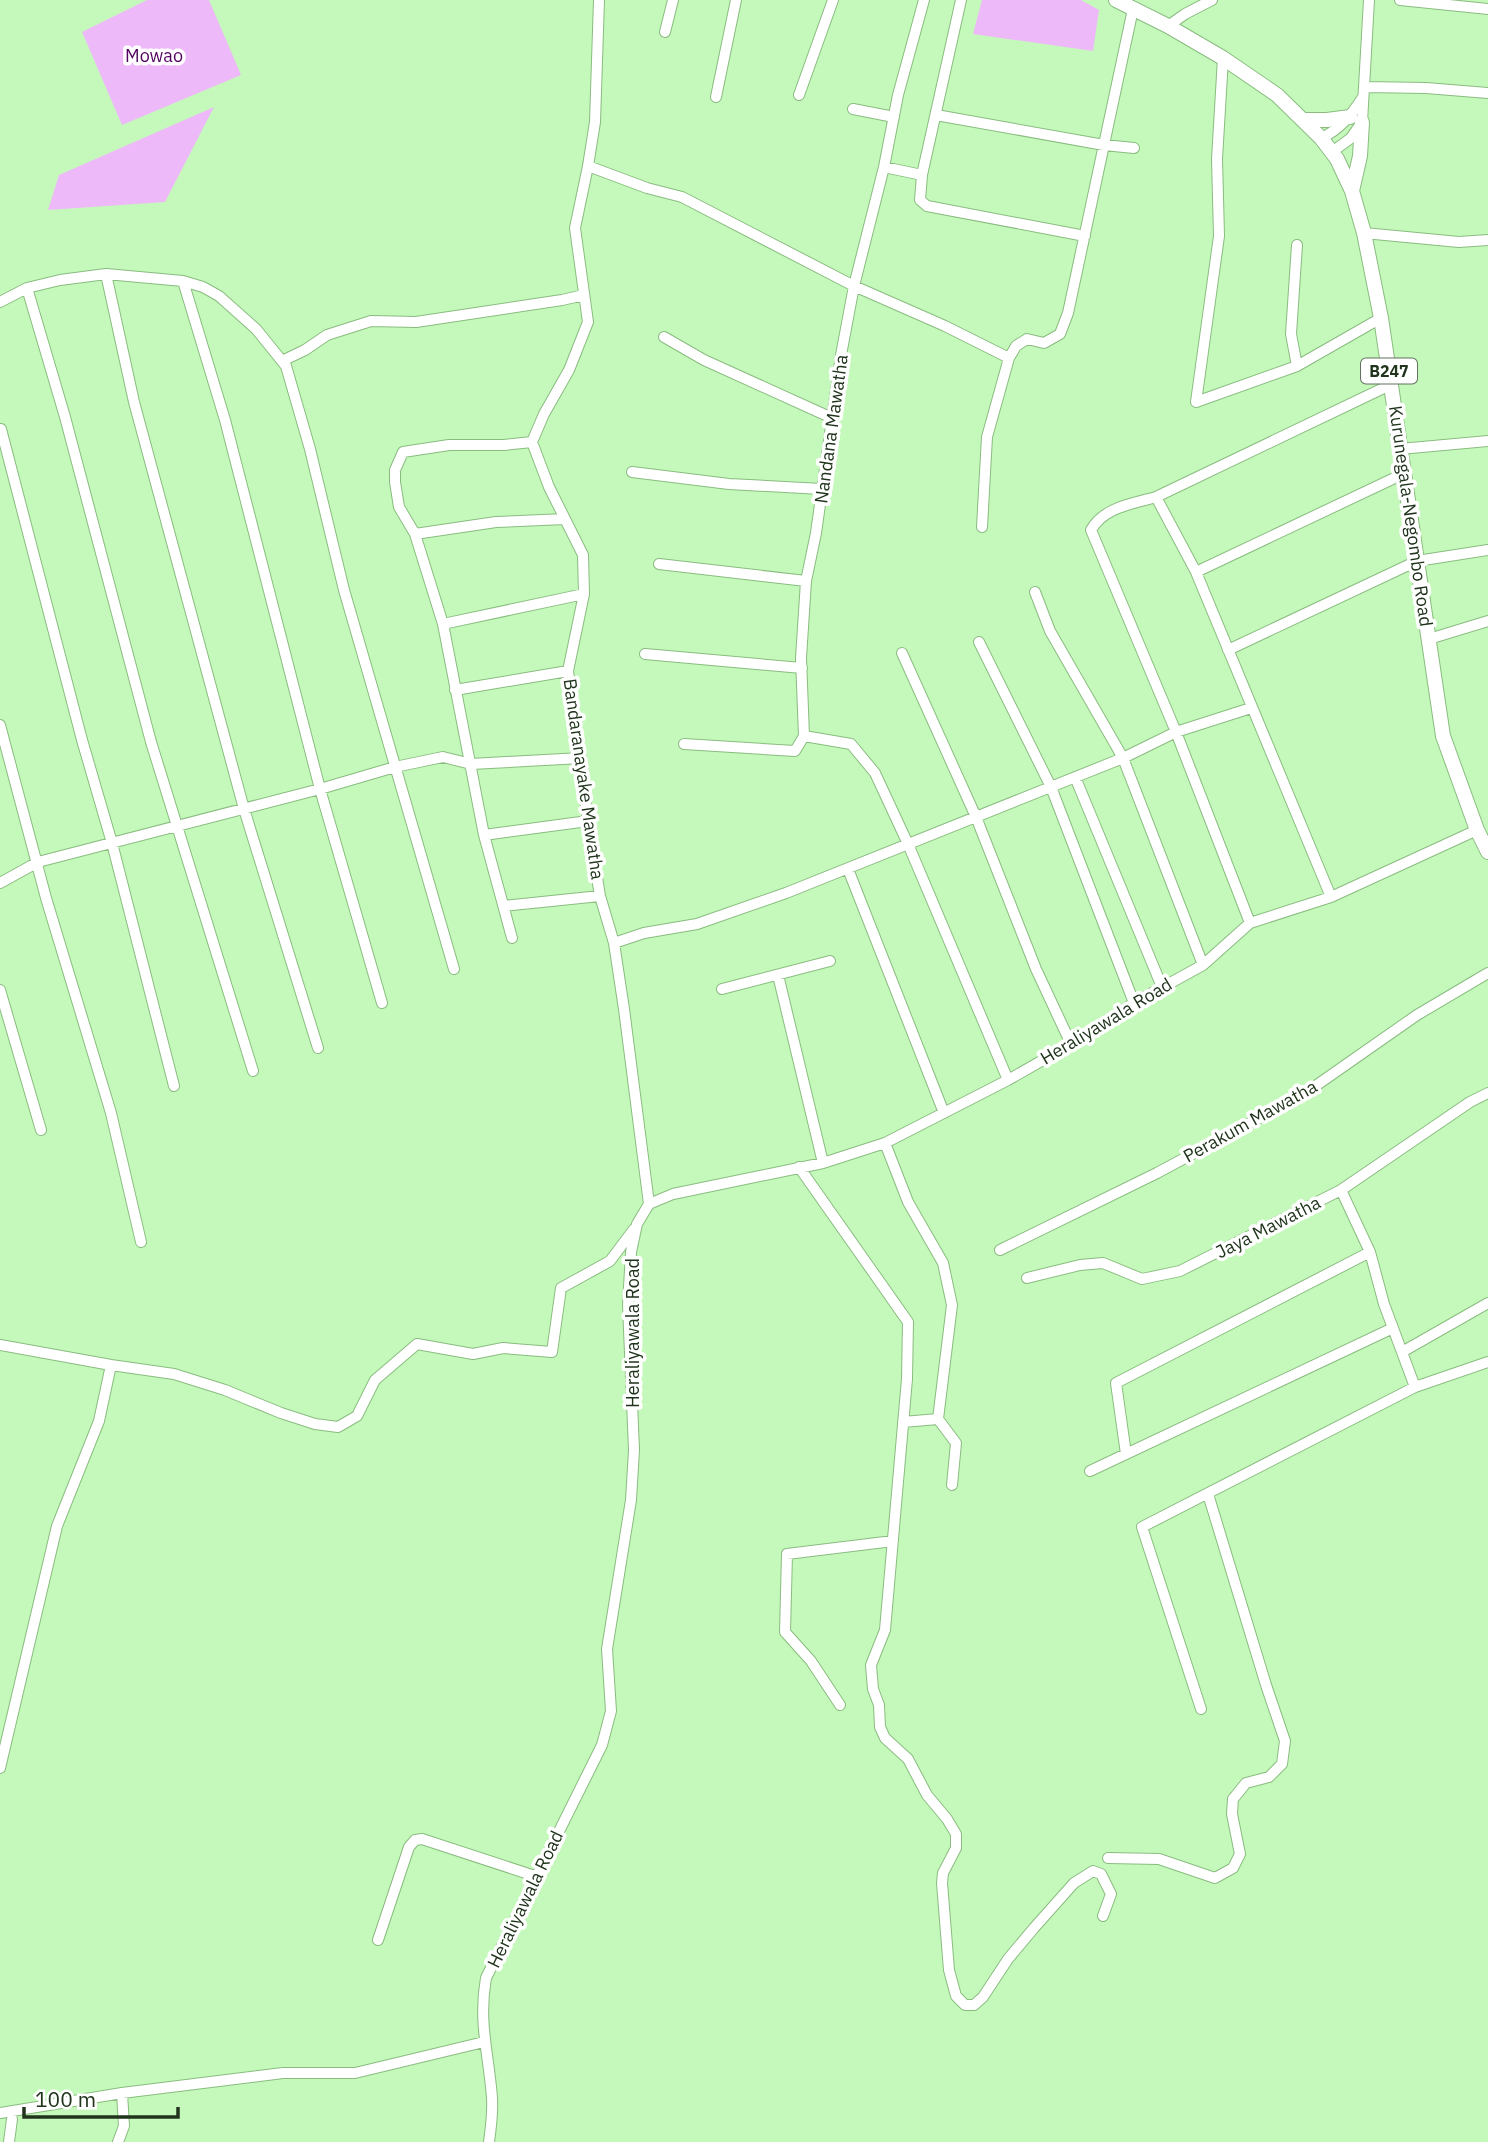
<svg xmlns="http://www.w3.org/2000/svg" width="1488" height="2142" font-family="'IBM Plex Sans',sans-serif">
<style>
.green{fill:#eeb9f9}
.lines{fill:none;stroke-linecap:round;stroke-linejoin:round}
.minor-casing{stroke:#8abc80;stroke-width:12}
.major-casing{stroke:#8abc80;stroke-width:16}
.minor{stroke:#fff;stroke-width:10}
.major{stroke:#fff;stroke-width:14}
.labels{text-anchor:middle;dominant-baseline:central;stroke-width:7;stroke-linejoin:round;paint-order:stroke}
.shield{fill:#fff;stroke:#637160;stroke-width:2}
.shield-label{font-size:16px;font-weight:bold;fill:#20341c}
.park-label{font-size:18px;fill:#520460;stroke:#fff}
.street-label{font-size:18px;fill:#20341c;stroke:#fff}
</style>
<rect width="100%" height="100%" fill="#c5f9bb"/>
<path class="green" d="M147 0H209L241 75 122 125 82 32Z
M982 0H1081L1099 10 1093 51 973 34Z
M214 107 165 202 48 210 59 175Z"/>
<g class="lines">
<defs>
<path id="minor" d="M599 0 595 122 588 166 575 228 588 322 569 370 544 414 532 442 549 487 583 555 584 594 568 671 588 821 600 896 614 943 624 1009 649 1204
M961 0 922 175 920 200 927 206 1085 236
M1400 0 1488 9
M1168 26 1185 14 1212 0
M665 32 673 0
M1223 58 1217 159 1219 236 1196 402 1297 366 1381 318
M1365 87 1426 88 1488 93
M799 95 833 0
M716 97 736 0
M853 109 894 117
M936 115 1104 145 1134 148
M1321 138C1340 130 1352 114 1363 97
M1332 152 1351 138 1362 122 1369 0
M588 166 647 188 682 197 854 286 945 326 1009 358 1016 346 1027 339 1044 343 1060 334 1068 313 1133 9
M884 167 922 175
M1364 233 1459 242 1488 240
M106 274 134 402 244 809 318 1048
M183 281 225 420 320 789 382 1003
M27 288 65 417 151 742 253 1071
M0 302 27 288 60 280 106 274 183 281 203 287 219 296 256 329 286 366 310 449 344 590 454 969
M664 337 704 360 832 418
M282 361 305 350 327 335 371 321 416 322 562 300 584 295
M1297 366 1291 334 1297 245
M1 429 82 740 112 843 174 1086
M1400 449 1488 441
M632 472 729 484 822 489
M1156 497C1132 504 1104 507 1091 530L1176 732 1250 923
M982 527 987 437 1009 358
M415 534 496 522 565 519
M659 564 806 581
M1196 572 1403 474
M1035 592 1050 631 1123 758 1203 965
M443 624 584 594
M1429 639 1488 621
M979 642 1051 787 1134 1003
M1228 650 1417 561 1488 550
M902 653 976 817 1036 969 1071 1044
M645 654 802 668
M455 690 568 671
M0 725 46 898 111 1113 141 1242
M804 736 851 744 875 773 908 844 1008 1080
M684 744 795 751 804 736 801 658 806 581 816 533 841 355 854 286 884 167 898 95 924 0
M1075 777 1162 987
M484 835 588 821
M848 869 944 1113
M0 883 38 862 320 789 395 767 443 757 471 764 581 758
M1331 897 1196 572 1156 497 1392 384
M504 906 600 896
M512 938 484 835 443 624 415 534 399 507 395 482V470L403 452 449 445H504L532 442
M614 943 644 933 697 924 786 893 1123 758 1176 732 1251 708
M778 975 823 1163
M722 989 830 961
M0 990 41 1130
M885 1143 908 1202 943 1263 952 1305 938 1419 956 1443 952 1485
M799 1167 908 1322 907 1379 885 1630 871 1665 873 1689 879 1705 880 1727 885 1738 908 1759 927 1795 947 1819 956 1834V1848L943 1873 942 1883 949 1970 956 1996 965 2005H974L983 1997 1008 1959 1034 1928 1074 1883 1093 1871 1101 1874 1111 1894 1103 1916
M1000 1250 1157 1173 1304 1094 1417 1015 1488 973
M1370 1252 1384 1304 1415 1387
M1027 1278 1080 1265 1103 1263 1142 1279 1180 1271 1341 1190 1470 1102 1488 1093
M0 1345 111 1365 174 1374 225 1390 281 1413 315 1424 338 1427 357 1416 375 1380 417 1344 473 1354 503 1348 552 1352 561 1288 610 1261 634 1229
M1402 1352 1488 1303
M903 1422 938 1419
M1126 1454 1116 1383 1370 1252 1341 1190
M1090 1471 1393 1328
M840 1705 811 1661 785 1632 787 1554 893 1541
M1201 1709 1142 1527 1415 1387 1488 1362
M0 1768 57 1526 99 1421 111 1365
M1108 1858 1159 1859 1215 1878 1233 1868 1240 1854 1232 1814 1233 1799 1246 1783 1269 1777 1282 1764 1285 1741 1266 1685 1208 1494
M378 1940 409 1847 415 1840 422 1839 538 1877
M0 2113 122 2093 283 2073H355L484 2042
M9 2142 12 2119
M118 2142 124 2126 122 2093
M489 2142C491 2127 493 2113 492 2098 489 2055 478 2023 486 1978L602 1745 611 1711 607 1649 631 1500 634 1450 628 1305 631 1252 637 1224 649 1204 673 1194 823 1163 885 1143 1008 1080 1071 1044 1134 1003 1203 965 1250 923 1331 897 1477 830"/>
<path id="major" d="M1116 0 1168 26 1223 58 1277 95 1321 138 1337 159 1352 191 1364 233 1381 318 1443 736 1477 830 1488 852
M1305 120H1327L1350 117
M1352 191 1360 156 1362 122"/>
</defs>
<use href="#minor" class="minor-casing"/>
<use href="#major" class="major-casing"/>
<use href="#minor" class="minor"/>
<use href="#major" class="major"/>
</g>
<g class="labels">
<rect class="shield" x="1361" y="358.5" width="56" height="25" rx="5"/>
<g class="shield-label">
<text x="1389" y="371">B247</text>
</g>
<g class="park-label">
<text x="154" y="55">Mowao</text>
</g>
<g class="street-label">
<text transform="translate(831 429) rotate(-82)">Nandana Mawatha</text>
<text transform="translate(1411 516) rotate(82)">Kurunegala-Negombo Road</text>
<text transform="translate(584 779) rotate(82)">Bandaranayake Mawatha</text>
<text transform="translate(1106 1021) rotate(-31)">Heraliyawala Road</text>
<text transform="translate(1250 1121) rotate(-29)">Perakum Mawatha</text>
<text transform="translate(1268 1227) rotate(-27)">Jaya Mawatha</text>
<text transform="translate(632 1333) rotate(-90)">Heraliyawala Road</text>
<text transform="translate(525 1899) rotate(-64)">Heraliyawala Road</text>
</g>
</g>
<path d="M24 2107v10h154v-10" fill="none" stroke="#20341c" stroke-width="3.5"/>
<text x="35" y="2107" font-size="21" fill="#20341c" stroke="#ffffff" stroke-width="5" paint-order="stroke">100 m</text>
</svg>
